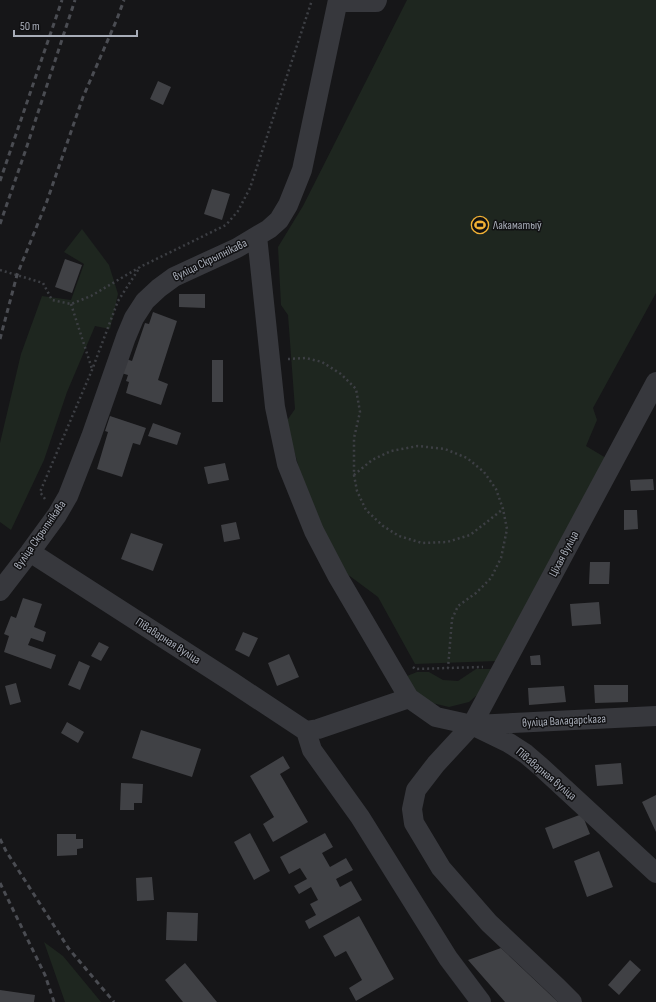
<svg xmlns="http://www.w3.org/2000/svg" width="656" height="1002" font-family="'Sofia Sans Condensed',sans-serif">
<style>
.green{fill:#1e261f}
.building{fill:#404145}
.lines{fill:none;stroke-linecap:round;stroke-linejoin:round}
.path{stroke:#3d3f44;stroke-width:2.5;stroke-dasharray:2 3;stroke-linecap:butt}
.minor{stroke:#37383d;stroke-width:20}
.rail{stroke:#4a4c52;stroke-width:3;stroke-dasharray:5 4;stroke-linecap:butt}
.labels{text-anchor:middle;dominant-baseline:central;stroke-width:3;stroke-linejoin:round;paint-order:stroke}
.poi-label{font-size:12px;fill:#a8adb8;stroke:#111113;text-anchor:start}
.street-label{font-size:12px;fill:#a8adb8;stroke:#111113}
</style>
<rect width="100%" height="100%" fill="#161618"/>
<path class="green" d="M407 0H656V293L593 408 597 420 586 446 606 458 496 661 415 664 378 597 343 571 310 507 286 422 295 409 288 315 281 305 278 247 303 206Z
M82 229 109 265 118 294 110 329 95 326 67 392 44 460 11 530 0 522V443L21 354 42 296 71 300 84 264 64 252Z
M476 669H494L484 689 469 702 449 707 432 703 418 696 407 676 417 672H429L443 680 458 681Z
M44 942 63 956 101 1002H65Z"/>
<path class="building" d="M158 81 171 87 163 105 150 99Z
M212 189 230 194 222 220 204 214Z
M65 259 82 265 72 293 55 287Z
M179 294H205V308L179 307Z
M153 312 177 321 158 380 168 384 161 405 126 393 129 382 126 381 128 375 121 373 126 359 132 361 145 323 149 324Z
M212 360H223V402H212Z
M110 416 146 428 140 445 133 443 122 477 97 469 108 432 105 431Z
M153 423 181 433 177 445 148 436Z
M225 463 229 480 208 484 204 467Z
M653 479 654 490 631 491 630 480Z
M624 510H637L638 529 624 530Z
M236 522 240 539 224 542 221 525Z
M131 533 163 544 153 571 121 559Z
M590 562H610L609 584H589Z
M23 598 42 604 34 627 46 632 43 642 31 638 28 645 56 655 51 669 4 652 9 636 4 634 11 616 16 618Z
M599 602 601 624 572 626 570 604Z
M243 632 258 638 249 657 235 650Z
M99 642 109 647 101 661 91 656Z
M289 654 299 677 277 686 268 663Z
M540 655 541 665H531L530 656Z
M79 661 90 666 80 690 68 685Z
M16 683 21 702 10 705 5 686Z
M594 685H628V702L595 703Z
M564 686 566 702 529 705 528 688Z
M67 722 84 732 78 743 61 733Z
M141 730 201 749 192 777 132 758Z
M283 756 290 768 280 774 308 822 273 842 263 824 274 817 250 776Z
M621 763 623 784 597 786 595 765Z
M121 783 143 784 142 803H134V810H120Z
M656 795V832L642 802Z
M582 814 590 834 553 849 545 828Z
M250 833 270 871 254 880 234 842Z
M325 833 333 847 322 853 330 867 346 858 353 870 336 879 340 887 351 881 362 900 309 929 305 921 316 915 310 904 318 900 311 887 299 894 294 886 307 879 300 868 289 874 280 857Z
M57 834H76V839H83V848L77 849V855L57 856Z
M599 851 613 887 587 897 574 861Z
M152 877 154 900 137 901 136 878Z
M167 912 198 913 197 941 166 940Z
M359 916 394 979 356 1001 349 988 362 980 346 951 335 957 323 936Z
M501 948 558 1002H505L468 960Z
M630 960 641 970 619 995 608 985Z
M185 963 217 1002H183L165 980Z
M0 990 35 995 34 1002H0Z"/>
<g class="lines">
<path class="path" d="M0 270 43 283 52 300 71 304 91 296 140 267 226 225 238 211 250 188 312 0
M71 304 92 369
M288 359 306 358 322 362 341 374 356 389 360 412 354 438V475L357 491 366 510 383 526 399 536 422 543 447 542 470 535 488 521 503 509
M354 475 372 460 391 451 418 446 445 449 467 458 484 472 496 489 503 509 507 529 501 558 491 578 476 593 458 606 452 619 448 668 483 667
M45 499 40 492 92 370 118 301 140 267
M413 667 415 669 448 668"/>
<path class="minor" d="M338 2H376L377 0
M257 236 275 407 287 464 314 531 338 577 409 698
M30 552 232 682 306 731 312 750 360 817 448 958 481 1002
M0 591 30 552 57 515 68 496 91 437 126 337 134 318 145 301 159 288 174 277 237 248 269 229 279 220 288 205 302 170 338 0
M474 725 656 716
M306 731 318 729 409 698 436 717 472 725 509 743 526 754 540 766 656 873
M572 1002 557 987 489 923 441 868 414 823 412 809 416 790 436 764 472 725 656 382"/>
<path class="rail" d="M0 181 62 0
M0 224 25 152 75 0
M0 339 17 275 47 201 83 97 117 19 124 0
M0 839 6 851 69 949 114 1002
M0 883 45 975 54 1002"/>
</g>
<defs>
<symbol id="stadium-ring" viewBox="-11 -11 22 22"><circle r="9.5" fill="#111113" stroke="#f2b134" stroke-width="1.5"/><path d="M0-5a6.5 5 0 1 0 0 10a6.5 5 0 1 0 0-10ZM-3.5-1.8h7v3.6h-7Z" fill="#f2b134"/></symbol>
</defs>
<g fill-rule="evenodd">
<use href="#stadium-ring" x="470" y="215" width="20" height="20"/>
</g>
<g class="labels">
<g class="poi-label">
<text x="493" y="225">Лакаматыў</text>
</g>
<g class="street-label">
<text transform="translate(210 260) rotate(-26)">вуліца Скрыпнікава</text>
<text transform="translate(40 535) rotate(-55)">вуліца Скрыпнікава</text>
<text transform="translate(564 554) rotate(-62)">Ціхая вуліца</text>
<text transform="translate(168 641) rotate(33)">Піваварная вуліца</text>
<text transform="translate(564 721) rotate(-3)">вуліца Валадарскага</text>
<text transform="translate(546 774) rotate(40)">Піваварная вуліца</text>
</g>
</g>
<path d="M14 30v6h123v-6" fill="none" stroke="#a8adb8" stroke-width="2"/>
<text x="20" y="30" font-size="12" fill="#a8adb8" stroke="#111113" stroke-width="3" paint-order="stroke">50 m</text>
</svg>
